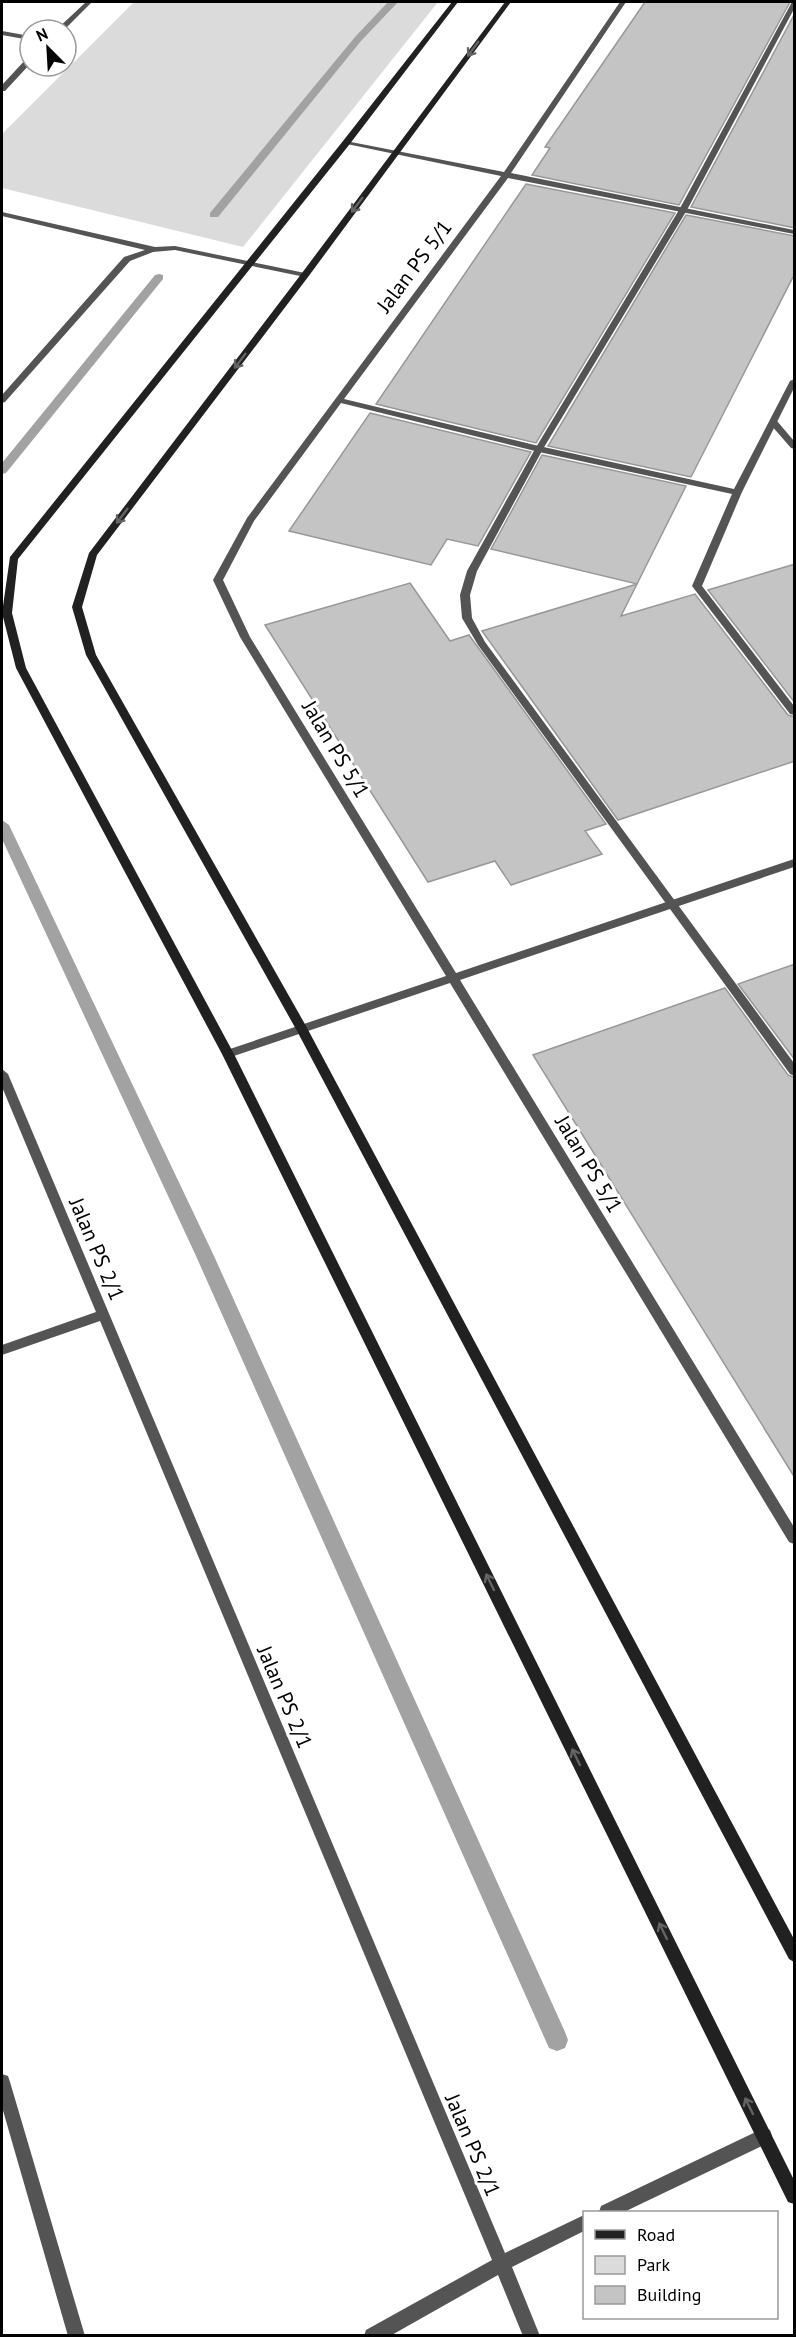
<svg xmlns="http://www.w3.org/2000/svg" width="796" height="2337" font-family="'PT Sans',sans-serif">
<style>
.green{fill:#dbdbdb}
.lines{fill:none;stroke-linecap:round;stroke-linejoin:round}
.stream{fill:#a2a2a2;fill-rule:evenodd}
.building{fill:#c4c4c4;stroke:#989898;stroke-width:1.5}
.lane{fill:#545454;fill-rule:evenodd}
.street{fill:#545454;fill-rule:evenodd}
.secondary{fill:#212121;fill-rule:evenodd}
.oneway{stroke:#646464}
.labels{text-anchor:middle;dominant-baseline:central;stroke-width:6;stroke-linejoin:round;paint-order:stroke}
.street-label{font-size:21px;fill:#000;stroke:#fff}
</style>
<rect width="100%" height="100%" fill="#fff"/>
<path class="green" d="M134 2H438L243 247 2 188V134Z"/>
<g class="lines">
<path class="stream" d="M388 2H398L361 41 218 217H210V213L355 37Z
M159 274 163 275V279L6 473 2 474V463L155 275Z
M2 820 9 825 214 1256 565 2032 568 2040 565 2048 557 2051 549 2048 196 1256 2 839Z"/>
</g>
<path class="building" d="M645 2H790L679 205 532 175 550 148 545 147Z
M795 13V228L691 207Z
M526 184 675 213 536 443 376 404Z
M686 215 795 236V273L691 477 548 446Z
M370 413 531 452 478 546 447 539 431 565 289 531Z
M542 455 686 486 637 584 491 549Z
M795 564V703L708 590Z
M410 583 450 641 469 635 606 824 585 831 602 854 511 885 495 861 428 882 265 625Z
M637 584 621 616 695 594 788 715 795 717V761L618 820 482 631Z
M795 964V1060L738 984Z
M725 988 788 1075 795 1078V1478L533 1055Z"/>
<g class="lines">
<path class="lane" d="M792 2H794V9L687 210 543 449 477 571 470 595 472 618 485 642 794 1063V1076L790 1074 478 645 462 618 460 595 467 571 535 449 679 210Z
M774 420 777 421 794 441V449L791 448 771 425 770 423Z
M2 2074 8 2076 10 2082 85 2336H68L2 2107Z"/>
<path class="street" d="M86 2H92L64 30H56Z
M620 2H626L511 173 794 230V234L508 178 344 399 539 446 734 489 790 381 794 379V388L742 492 702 586 794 706V715L790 714 692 586 732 494 539 452 341 403 254 521 223 580 250 637 456 973 794 859V867L460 980 794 1527V1544L789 1542 450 983 228 1058 222 1054 224 1051 446 976 240 637 213 580 247 518 501 176 342 143 346 141 504 172Z
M2 31 30 36V40L2 35Z
M27 58H30V64L5 91H2V85Z
M2 212 155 247 175 246 305 273 309 275 305 277 175 250 153 252 130 261 5 402 2 403V395L124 257 145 250 2 216Z
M2 1069 8 1074 505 2253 584 2215V2231L512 2267 540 2336H523L498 2275 390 2336H364L366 2330 492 2260 100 1321 2 1355V1345L96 1312 2 1087Z
M764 2128 770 2130 772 2136 770 2142 624 2212H599L601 2206Z"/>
<path class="secondary" d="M452 2H458L349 145 18 559 12 613 26 668 234 1054 794 2180V2204L788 2202 222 1054 16 668 2 613 10 557 343 141Z
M505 2H511L308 277 97 555 82 607 96 655 306 1026 794 1939V1962L789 1959 297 1031 86 655 72 607 89 553 302 273Z"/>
</g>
<defs><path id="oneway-shaft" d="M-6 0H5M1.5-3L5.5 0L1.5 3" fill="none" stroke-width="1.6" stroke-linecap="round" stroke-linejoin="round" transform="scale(1.5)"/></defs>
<g class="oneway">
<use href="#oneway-shaft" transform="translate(473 49) rotate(126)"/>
<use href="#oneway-shaft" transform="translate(357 205) rotate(127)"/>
<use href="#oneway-shaft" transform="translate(240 361) rotate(127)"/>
<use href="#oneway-shaft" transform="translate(122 516) rotate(127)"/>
<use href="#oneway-shaft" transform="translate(490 1582) rotate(-116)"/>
<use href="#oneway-shaft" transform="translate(576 1757) rotate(-116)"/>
<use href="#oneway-shaft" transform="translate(663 1931) rotate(-116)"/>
<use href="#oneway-shaft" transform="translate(749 2106) rotate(-116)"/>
</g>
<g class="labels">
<g class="street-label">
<text transform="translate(414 266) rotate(-53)">Jalan PS 5/1</text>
<text transform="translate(336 749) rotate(59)">Jalan PS 5/1</text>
<text transform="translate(589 1164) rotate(59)">Jalan PS 5/1</text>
<text transform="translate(97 1249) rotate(67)">Jalan PS 2/1</text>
<text transform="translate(285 1697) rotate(67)">Jalan PS 2/1</text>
<text transform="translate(473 2145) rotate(67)">Jalan PS 2/1</text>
</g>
</g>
<rect width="796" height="2337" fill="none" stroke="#000000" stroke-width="6"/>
<rect x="583" y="2211" width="195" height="108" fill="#ffffff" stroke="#999999" stroke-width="1.5"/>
<rect x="595" y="2230" width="30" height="9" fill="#212121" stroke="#999999" stroke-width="1.5"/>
<text x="637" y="2241" font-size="18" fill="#000000">Road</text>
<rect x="595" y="2256" width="30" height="18" fill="#dbdbdb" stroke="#999999" stroke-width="1.5"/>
<text x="637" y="2271" font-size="18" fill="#000000">Park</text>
<rect x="595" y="2286" width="30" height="18" fill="#c4c4c4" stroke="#999999" stroke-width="1.5"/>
<text x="637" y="2301" font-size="18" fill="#000000">Building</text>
<g transform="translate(48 48) rotate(336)"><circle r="28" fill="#ffffff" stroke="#999999" stroke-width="1.5"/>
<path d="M0-4.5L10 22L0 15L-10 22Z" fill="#000000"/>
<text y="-9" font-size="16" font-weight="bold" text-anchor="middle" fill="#000000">N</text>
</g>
</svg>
